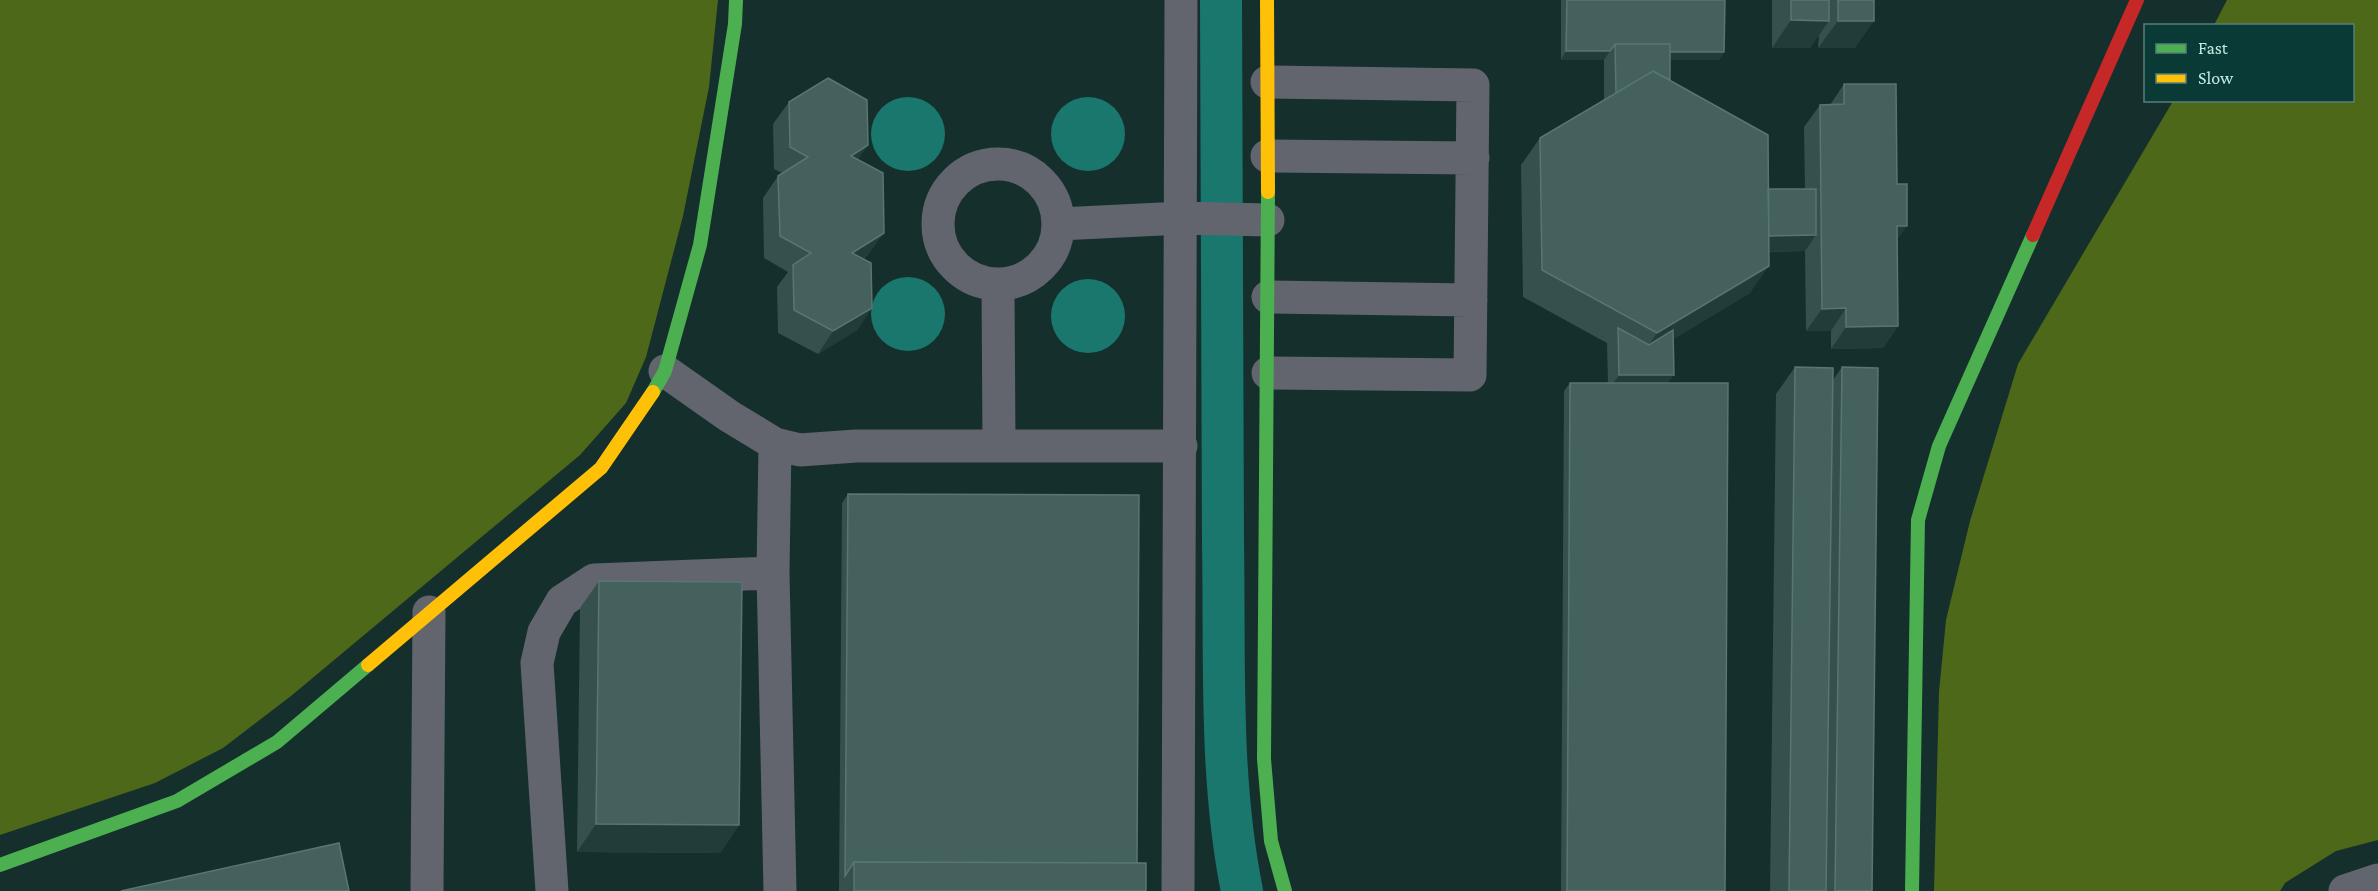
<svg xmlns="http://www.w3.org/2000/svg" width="2378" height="891" font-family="'Crimson Pro',serif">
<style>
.forest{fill:#4e6819}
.water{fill:#1a776e}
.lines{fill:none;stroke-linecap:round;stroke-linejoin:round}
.canal{stroke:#1a776e;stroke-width:42}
.street{stroke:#62646e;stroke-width:33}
.fast{stroke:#4caf50;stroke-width:14}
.slow{stroke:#ffc107;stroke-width:14}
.jam{stroke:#c62828;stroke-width:14}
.wall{fill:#36514d}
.shaded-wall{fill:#223c3a}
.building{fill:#45615d;stroke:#587672;stroke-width:1.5}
</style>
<rect width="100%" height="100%" fill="#152f2d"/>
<path class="forest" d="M0 0H718L709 87 683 216 646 357 626 403 580 455 291 696 223 748 155 783 0 835Z
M2227 0H2378V840L2336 851 2285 883 2280 891H1934L1939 692 1946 620 1970 521 2018 364 2173 101 2352 100V26L2214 25Z"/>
<path class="water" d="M871 134a37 37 0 1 1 74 0a37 37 0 1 1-74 0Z
M1051 134a37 37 0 1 1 74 0a37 37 0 1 1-74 0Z
M871 314a37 37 0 1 1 74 0a37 37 0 1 1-74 0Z
M1051 316a37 37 0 1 1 74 0a37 37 0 1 1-74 0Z"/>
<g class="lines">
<path class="canal" d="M1221 0C1221 181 1221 362 1223 543 1225 659 1219 777 1242 891"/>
<path class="street" d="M1267 82 1473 85 1470 375 1268 373
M1267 156 1473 158
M938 224a60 60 0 1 1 120 0a60 60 0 1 1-120 0Z
M1059 224 1182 218 1268 220
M998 285 999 446
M1268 297 1471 300
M665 371 729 416 775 444 800 450 856 446H1181
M775 444 773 573 780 891
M427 891 429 612
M552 891 537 663 544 632 562 601 594 580 773 573
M1178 891 1181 0
M2345 891 2378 880"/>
<path class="fast" d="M1268 192 1264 759 1271 841 1285 891
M653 392 665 371 700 245 735 24 736 0
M0 865 177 801 277 742 368 665
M1912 891 1918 520 1939 446 2033 235"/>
<path class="slow" d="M1267 0 1268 192
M368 665 601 468 653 392"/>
<path class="jam" d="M2033 235 2137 0"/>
</g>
<path class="wall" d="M1561 0H1725L1724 52 1719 60H1670V80L1768 189H1805L1804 127 1820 105H1830L1844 84 1898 239V326L1883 348 1831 349V331H1806L1805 251 1769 252 1750 293 1673 339 1668 383 1725 891H1561L1564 391 1570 383H1608L1607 343 1523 297 1521 165 1540 138 1604 100V60H1561Z
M1772 0H1874L1855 48H1818L1819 35 1810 48H1772Z
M789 102 868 145 858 159 868 255 863 259 872 308 857 330 818 354 778 333 777 287 788 272 764 258 763 198 778 176 782 173 774 169 773 124Z
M1795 367 1833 380 1842 367 1872 891H1770L1776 394Z
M848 494 1137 863 1146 891H839L842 503Z
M599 581 739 825 720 853 577 852 580 608Z"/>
<path class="shaded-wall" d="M1791 20 1829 21 1810 48H1772Z
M1838 21H1874L1855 48H1818Z
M1566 51H1610L1604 60H1561Z
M1615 51 1724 52 1719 60H1615Z
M868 145 853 167 851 156Z
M1897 226H1907L1891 248Z
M884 233 868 255 837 275 852 253Z
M1816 235 1805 251 1750 252 1761 236Z
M1769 266 1750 293 1638 361 1657 333Z
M872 308 857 330 818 354 833 331Z
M1846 308 1831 331H1806L1822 309Z
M1898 326 1883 348 1831 349 1846 327Z
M1619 375H1674L1662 391H1608Z
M596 824 739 825 720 853 577 852Z"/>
<path class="building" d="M1567 0H1725L1724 52H1670V44H1615L1610 51H1566Z
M1791 0H1829V21L1791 20Z
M1838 0H1874V21H1838Z
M1615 44H1670V80L1653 71 1616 93Z
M1653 71 1768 135 1769 266 1657 333 1542 270 1540 138Z
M828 78 867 100 868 145 851 156 883 173 884 233 852 253 871 263 872 308 833 331 794 310 793 265 811 253 780 236 778 176 808 157 790 147 789 102Z
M1844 84H1896L1897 184H1907V226H1897L1898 326 1846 327V308L1822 309 1820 105 1844 104Z
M1768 189H1816V235L1769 236Z
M1618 328 1649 345 1673 330 1674 375H1619Z
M1795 367 1833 368 1826 891H1789Z
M1842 367 1878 368 1872 891H1835Z
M1570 383H1728L1725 891H1567Z
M848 494 1139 495 1137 863 854 862 845 876Z
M599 581 742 582 739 825 596 824Z
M339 843 349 891H121Z
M854 862 1146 863V891H854Z"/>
<rect x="2144" y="24" width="210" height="78" fill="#0a3a35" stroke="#54807b" stroke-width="1.5"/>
<rect x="2156" y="44" width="30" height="9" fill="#4caf50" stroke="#54807b" stroke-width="1.5"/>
<text x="2198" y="54" font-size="18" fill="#c2eae3">Fast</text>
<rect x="2156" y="74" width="30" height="9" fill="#ffc107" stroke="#54807b" stroke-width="1.5"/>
<text x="2198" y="84" font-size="18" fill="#c2eae3">Slow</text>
</svg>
